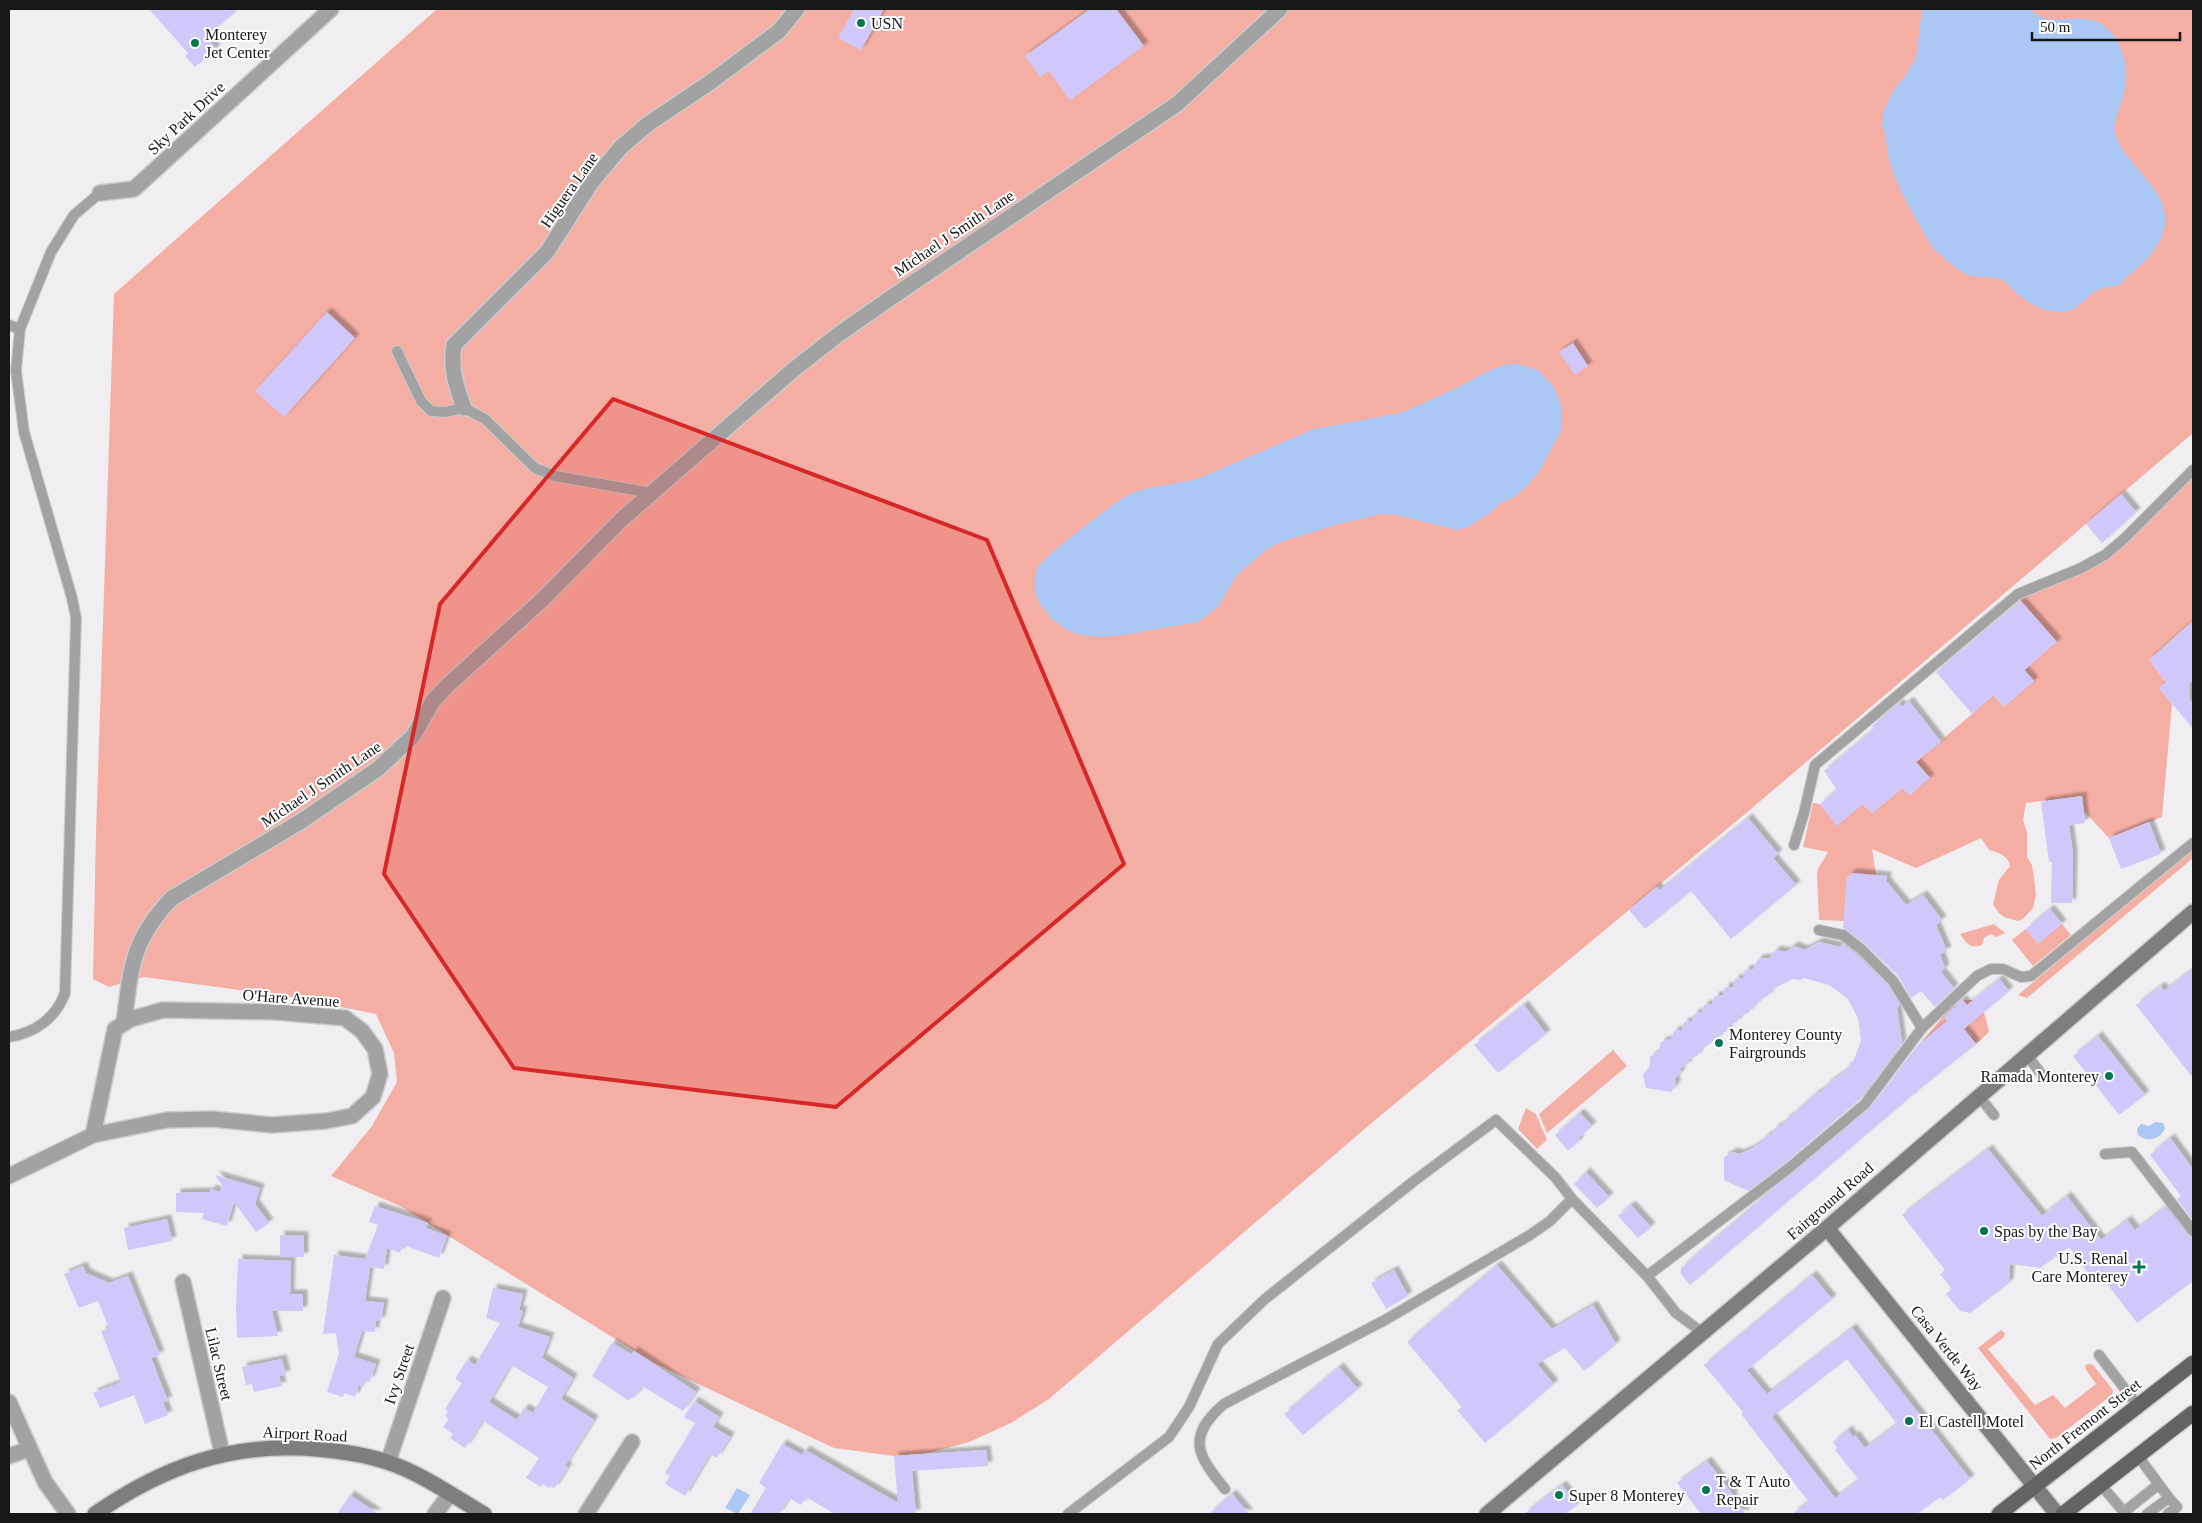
<svg xmlns="http://www.w3.org/2000/svg" width="2202" height="1523" font-family="Georgia,serif">
<style>
.green{fill:#f5aea4}
.water{fill:#abc7f3}
.building{fill:#d0c8fa;fill-rule:evenodd;filter:url(#shadow)}
.lines{fill:none;stroke-linecap:round;stroke-linejoin:round}
.lane-casing{stroke:#cdcccd;stroke-width:12}
.street-casing{stroke:#cdcccd;stroke-width:18}
.secondary-casing{stroke:#cdcccd;stroke-width:18}
.primary-casing{stroke:#cdcccd;stroke-width:18}
.lane{stroke:#a3a2a2;stroke-width:10}
.street{stroke:#a3a2a2;stroke-width:15}
.secondary{stroke:#7f7d7d;stroke-width:15}
.primary{stroke:#656263;stroke-width:15}
.marked{fill:#d62828;fill-opacity:0.2;stroke:#d62828;stroke-width:4;stroke-linejoin:round}
.poi-dot{fill:#027650;stroke:#fff;stroke-width:2}
.labels{text-anchor:middle;dominant-baseline:central;stroke-width:4;stroke-linejoin:round;paint-order:stroke}
.poi-label{font-size:16px;fill:#171718;stroke:#fff;text-anchor:start}
.street-label{font-size:16px;fill:#171718;stroke:#fff}
</style>
<defs>
<filter id="shadow"><feDropShadow dx="4.5" dy="-4.5" stdDeviation="1" flood-color="#0004"/></filter>
</defs>
<rect width="100%" height="100%" fill="#f0eef0"/>
<path class="green" d="M437 9H2193V433L1745 814 1374 1121 1049 1399 1011 1423 969 1442 929 1453 894 1456 834 1448 656 1364 400 1206 331 1176 372 1126 397 1082 394 1053 376 1014 291 997 144 977 109 987 93 979 96 832 114 294Z
M2193 470V621L2149 660 2166 682 2159 688 2172 704 2162 817 2109 838 2084 811 2082 796 2026 803 2023 820 2027 832V857L2032 865 2034 877 2036 895 2033 908 2023 919 2018 921 2004 917 1999 913 1993 904 1999 880 2010 866C2008 855 1999 853 1989 850L1981 838 1916 868 1872 849 1876 875 1847 877 1844 921 1819 920 1817 874 1818 869 1828 852 1803 847 1813 803 1820 804 1837 825 1863 804 1872 813 1903 788 1910 795 1929 778 1916 762 1994 695 2004 707 2034 681 2025 670 2056 642 2019 599 2093 562Z
M2193 848V858L2027 998 2018 995Z
M1994 924 2005 933 1996 937 1991 934 1984 938 1982 945C1970 949 1967 944 1960 934Z
M2062 924 2071 935 2033 966 2012 940 2026 929 2038 943Z
M1964 1000H1974L1984 1012 1989 1032 1976 1044 1953 1016 1935 1031 1910 1084 1917 1092 1915 1093 1900 1074V1068L1950 1008Z
M1613 1050 1627 1066 1547 1133 1539 1114Z
M1526 1108 1536 1114 1547 1140 1537 1149 1518 1129Z
M2001 1330 2005 1333 2004 1337 1988 1349 2035 1405 2053 1395 2065 1408 2096 1384 2086 1370 2085 1366 2088 1364 2093 1365 2113 1390 2112 1395 2056 1438 2050 1439 1978 1348Z"/>
<path class="water" d="M1922 9H2030C2055 35 2087 0 2114 36 2129 59 2129 82 2120 107 2117 115 2113 125 2115 133 2122 162 2164 186 2165 216 2167 243 2146 261 2127 277 2124 280 2124 283 2119 285 2111 288 2102 287 2094 292 2085 299 2076 311 2063 312 2046 314 2028 303 2015 292 2010 288 2008 282 2002 280 1991 275 1979 279 1968 275 1956 270 1944 258 1935 250 1927 241 1923 231 1917 221 1906 201 1895 182 1889 160 1886 148 1887 134 1881 123L1884 120 1882 115 1893 91 1905 76 1916 58Z
M1517 364 1538 370 1554 387 1562 407 1561 431 1539 472 1525 488 1514 497 1501 503 1490 513 1468 527 1457 530 1396 515 1381 514 1339 524 1284 541 1267 549 1237 575 1218 607 1198 622C1185 625 1171 626 1157 629 1134 633 1112 639 1089 636 1068 634 1055 624 1042 607 1034 596 1032 580 1038 567 1043 557 1117 500 1130 494 1152 485 1174 485 1197 479L1314 429 1401 413 1448 392 1491 370 1505 365Z
M2155 1122 2163 1123 2165 1128C2161 1139 2148 1143 2138 1135L2137 1129 2141 1124 2149 1126Z
M737 1488 750 1495 738 1514 725 1508Z"/>
<path class="building" d="M149 9H238L206 37 216 49 195 67 185 56 188 53Z
M854 9H884L861 50 838 38Z
M1090 9H1116L1144 46 1070 100 1049 71 1040 77 1025 56Z
M327 312 355 338 284 417 255 391Z
M1573 343 1588 366 1575 375 1559 352Z
M2121 494 2136 512 2102 543 2086 524Z
M2021 601 2057 642 2024 670 2034 681 2004 707 1994 695 1972 714 1936 672Z
M2193 621V680L2189 684 2190 700 2193 704V729L2159 688 2166 682 2149 660Z
M1909 701 1941 742 1916 762 1930 778 1909 795 1903 788 1872 813 1863 804 1837 826 1820 804 1837 790 1824 771 1874 729 1872 726 1899 703 1902 707Z
M2082 796 2085 823 2069 825 2073 854 2072 903H2051L2052 862H2049L2041 802Z
M1748 818 1778 854 1773 858 1796 885 1731 939 1691 891 1645 929 1629 910 1656 887 1660 890Z
M2149 822 2161 854 2121 869 2109 838Z
M1852 873 1887 876 1886 881 1906 905 1923 895 1942 920 1936 925 1947 951 1940 954 1945 968 1941 972 1954 988 1935 1007 1921 991 1911 998 1898 976 1865 944 1843 928 1847 877Z
M2050 909 2062 924 2038 944 2026 929Z
M1819 942 1841 947 1842 943 1856 954 1888 985 1900 1005 1897 1008 1902 1043 1860 1099 1785 1163 1748 1191 1724 1180V1157L1733 1152 1739 1154 1751 1149 1761 1142 1765 1137 1772 1133 1775 1128 1782 1125 1786 1119 1793 1115 1796 1111 1817 1093 1823 1090 1827 1084 1843 1073 1846 1068 1852 1064 1861 1041 1858 1018 1847 998 1829 985 1804 978 1800 980 1793 979 1771 990 1768 996 1761 999 1748 1013 1740 1016 1737 1022 1730 1025 1727 1031 1721 1033 1718 1038 1700 1050 1697 1056 1689 1059 1687 1065 1681 1068 1680 1074 1675 1078 1676 1085 1671 1092 1646 1088 1643 1074 1650 1067V1057L1659 1051 1661 1042 1671 1039 1674 1031 1682 1030 1684 1022 1692 1021 1694 1014 1702 1012 1704 1005 1712 1004 1715 996 1723 995 1725 987H1733L1735 979 1743 978 1745 970 1753 969 1758 959 1769 958 1776 950 1786 952 1794 946 1804 950Z
M2193 969V1078L2136 1005 2161 986 2164 991Z
M1999 979 2009 991 1964 1029 1976 1044 1916 1092 1690 1285 1681 1274V1268L1762 1198 1869 1109 1918 1045 1947 1021 1944 1017 1962 999 1967 1005Z
M1524 1005 1546 1034 1498 1073 1474 1045Z
M2098 1036 2145 1095 2119 1115 2073 1056Z
M1580 1113 1592 1126 1578 1138 1580 1140 1568 1151 1555 1135Z
M2170 1138 2193 1169V1220L2177 1199 2181 1196 2150 1155Z
M1988 1149 2042 1216 2067 1196 2101 1240 2127 1220 2135 1230 2166 1207 2188 1235 2193 1238V1281L2137 1323 2102 1277 2095 1282 2069 1247 2040 1268 2010 1264 2009 1283 1970 1313 1960 1311 1946 1294 1952 1289 1940 1274 1945 1270 1902 1215Z
M1586 1172 1609 1197 1597 1208 1574 1184Z
M215 1175 260 1188 255 1204 269 1223 256 1232 234 1202 227 1226 202 1219 204 1213 176 1212V1193L210 1192 211 1189 220 1192 222 1185Z
M1631 1205 1651 1227 1638 1238 1618 1216Z
M375 1206 428 1223 426 1228 447 1236 439 1258 403 1245 400 1253 387 1248 384 1269 370 1267 365 1301 384 1303 381 1321H376L375 1332 362 1331 354 1357 376 1364 370 1381 366 1380 364 1386 359 1385 355 1397 344 1393 343 1397 327 1392 339 1354 336 1333 323 1334 334 1255 365 1259 378 1225 369 1222Z
M167 1219 172 1241 128 1250 124 1228Z
M280 1235 304 1236V1257H280Z
M238 1259 291 1261 290 1294H303V1311H272L278 1336 237 1338 236 1310Z
M1497 1265 1552 1329 1593 1305 1616 1344 1584 1371 1565 1348 1537 1364 1554 1384 1485 1443 1457 1410 1462 1407 1407 1342Z
M83 1266 86 1273 109 1283 128 1276 160 1355 151 1358 168 1401 163 1402 168 1415 145 1424 134 1395 100 1408 93 1393 121 1382 101 1331 109 1328 98 1301 79 1308 64 1274Z
M1394 1270 1408 1296 1386 1309 1371 1283Z
M1812 1275 1832 1299 1747 1370 1767 1394 1852 1328 1970 1479 1943 1500 1940 1497 1917 1514H1792L1809 1502 1741 1414 1743 1412 1704 1365ZM1847 1359 1897 1424 1865 1448 1855 1435 1853 1437 1848 1430 1833 1442 1837 1448 1835 1450 1859 1480 1835 1498 1772 1417Z
M493 1288 523 1294 519 1310 523 1311 518 1327 550 1337 542 1358 573 1378 561 1399 594 1420 565 1466 568 1467 554 1489 551 1486 549 1488 543 1484 541 1487 526 1478 539 1458 483 1421 465 1448 450 1438 453 1434 443 1427 449 1419 445 1416 448 1411 445 1409 462 1383 455 1379 467 1360 475 1365 500 1323 486 1318ZM511 1365 548 1387 533 1413 524 1408 517 1420 489 1402Z
M612 1343 631 1354 634 1351 696 1392 683 1411 642 1386 634 1398 632 1397 629 1401 592 1376Z
M282 1359 286 1375 279 1376 282 1386 254 1392 252 1384 246 1385 242 1367Z
M1339 1367 1358 1389 1303 1435 1284 1414Z
M694 1401 719 1417 713 1427 730 1437 717 1458 710 1454 685 1496 665 1484 670 1476 665 1473 695 1423 684 1417Z
M782 1444 802 1455 805 1450 898 1503 894 1456 986 1450 988 1466 912 1471 916 1514H835L806 1497 801 1505 789 1498 779 1514H750L766 1488 759 1483Z
M1707 1461 1734 1496 1732 1497 1746 1514H1701L1677 1483Z
M1562 1485 1577 1505 1565 1514H1524Z
M1232 1494 1249 1514H1209Z
M350 1495 378 1514H337Z"/>
<g class="lines">
<defs>
<path id="lane" d="M9 325 20 329 51 252 74 215 100 193
M397 351 421 401 431 411 445 412 464 408 485 419 535 468 555 476 652 493
M1794 845 1804 813 1815 765 2018 594 2079 569 2105 555 2125 538 2193 470
M1819 930 1843 935 1861 949 1893 981 1922 1028
M9 1037C35 1033 56 1018 65 993L76 618 72 598 24 432 16 371 20 329
M2027 1055 2042 1075
M1979 1096 1994 1115
M2105 1154 2132 1152 2193 1231
M1647 1276 1789 1168 1865 1104 1922 1028 1977 976 1991 969H2003L2021 977 2031 976 2193 843
M2099 1355 2138 1406
M2138 1456 2169 1498 2147 1514
M2101 1485 2124 1512 2159 1484
M1225 1489C1197 1455 1186 1437 1224 1404L1385 1320 1530 1235 1550 1221 1572 1199
M1068 1514 1169 1437 1189 1407 1218 1344 1265 1299 1414 1181 1496 1120 1555 1177 1572 1199 1647 1276 1676 1313 1703 1333
M2168 1514 2177 1507 2169 1498"/>
<path id="street" d="M100 193 134 189 331 9
M464 408C456 386 450 368 454 345L547 252 591 183 621 147 648 124 712 81 779 31 797 9
M124 1023C131 968 131 941 172 898L300 822 379 768 413 736 433 701 448 685 542 600 622 519 793 370 839 334 892 297 1177 104 1280 9
M9 1176 93 1135 167 1120 212 1119 272 1125 326 1121 352 1116 373 1097 380 1074 375 1049 362 1031 345 1018 276 1012 163 1010 131 1019 115 1029 93 1135
M183 1282 222 1453
M9 1402 45 1482 68 1514
M9 1456 29 1449
M388 1462 443 1298
M435 1514 450 1494
M586 1514 632 1442"/>
<path id="secondary" d="M1827 1228 2057 1514
M95 1514C164 1466 232 1442 316 1449 340 1451 364 1454 387 1462 421 1473 453 1496 484 1514
M1487 1514 1827 1228 2193 912"/>
<path id="primary" d="M1999 1514 2193 1363
M2063 1514 2193 1413"/>
</defs>
<use href="#lane" class="lane-casing"/>
<use href="#street" class="street-casing"/>
<use href="#secondary" class="secondary-casing"/>
<use href="#primary" class="primary-casing"/>
<use href="#lane" class="lane"/>
<use href="#street" class="street"/>
<use href="#secondary" class="secondary"/>
<use href="#primary" class="primary"/>
</g>
<path class="marked" d="M613 399 987 540 1124 864 836 1107 514 1068 384 874 440 604Z"/>
<g class="poi-dot">
<circle cx="861" cy="23" r="5"/>
<circle cx="195" cy="43" r="5"/>
<circle cx="1719" cy="1043" r="5"/>
<circle cx="2109" cy="1076" r="5"/>
<circle cx="1984" cy="1231" r="5"/>
<path d="M2136.5 1259.5h5v5h5v5h-5v5h-5v-5h-5v-5h5z"/>
<circle cx="1909" cy="1421" r="5"/>
<circle cx="1706" cy="1490" r="5"/>
<circle cx="1559" cy="1495" r="5"/>
</g>
<g class="labels">
<g class="poi-label">
<text x="871" y="23">USN</text>
<text x="205" y="34">Monterey<tspan x="205" dy="18">Jet Center</tspan></text>
<text x="1729" y="1034">Monterey County<tspan x="1729" dy="18">Fairgrounds</tspan></text>
<text x="2099" y="1076" text-anchor="end">Ramada Monterey</text>
<text x="1994" y="1231">Spas by the Bay</text>
<text x="2128" y="1258" text-anchor="end">U.S. Renal<tspan x="2128" dy="18">Care Monterey</tspan></text>
<text x="1919" y="1421">El Castell Motel</text>
<text x="1716" y="1481">T &amp; T Auto<tspan x="1716" dy="18">Repair</tspan></text>
<text x="1569" y="1495">Super 8 Monterey</text>
</g>
<g class="street-label">
<text transform="translate(186 118) rotate(-43)">Sky Park Drive</text>
<text transform="translate(569 190) rotate(-55)">Higuera Lane</text>
<text transform="translate(954 233) rotate(-34)">Michael J Smith Lane</text>
<text transform="translate(321 784) rotate(-34)">Michael J Smith Lane</text>
<text transform="translate(291 998) rotate(4)">O'Hare Avenue</text>
<text transform="translate(1830 1201) rotate(-41)">Fairground Road</text>
<text transform="translate(1947 1348) rotate(51)">Casa Verde Way</text>
<text transform="translate(219 1364) rotate(77)">Lilac Street</text>
<text transform="translate(399 1374) rotate(-71)">Ivy Street</text>
<text transform="translate(2085 1424) rotate(-38)">North Fremont Street</text>
<text transform="translate(305 1434) rotate(3)">Airport Road</text>
</g>
</g>
<rect width="2202" height="1523" fill="none" stroke="#171718" stroke-width="20"/>
<path d="M2032 32v8h148v-8" fill="none" stroke="#171718" stroke-width="2.5"/>
<text x="2040" y="32" font-size="15" fill="#171718" stroke="#ffffff" stroke-width="4" paint-order="stroke">50 m</text>
</svg>
